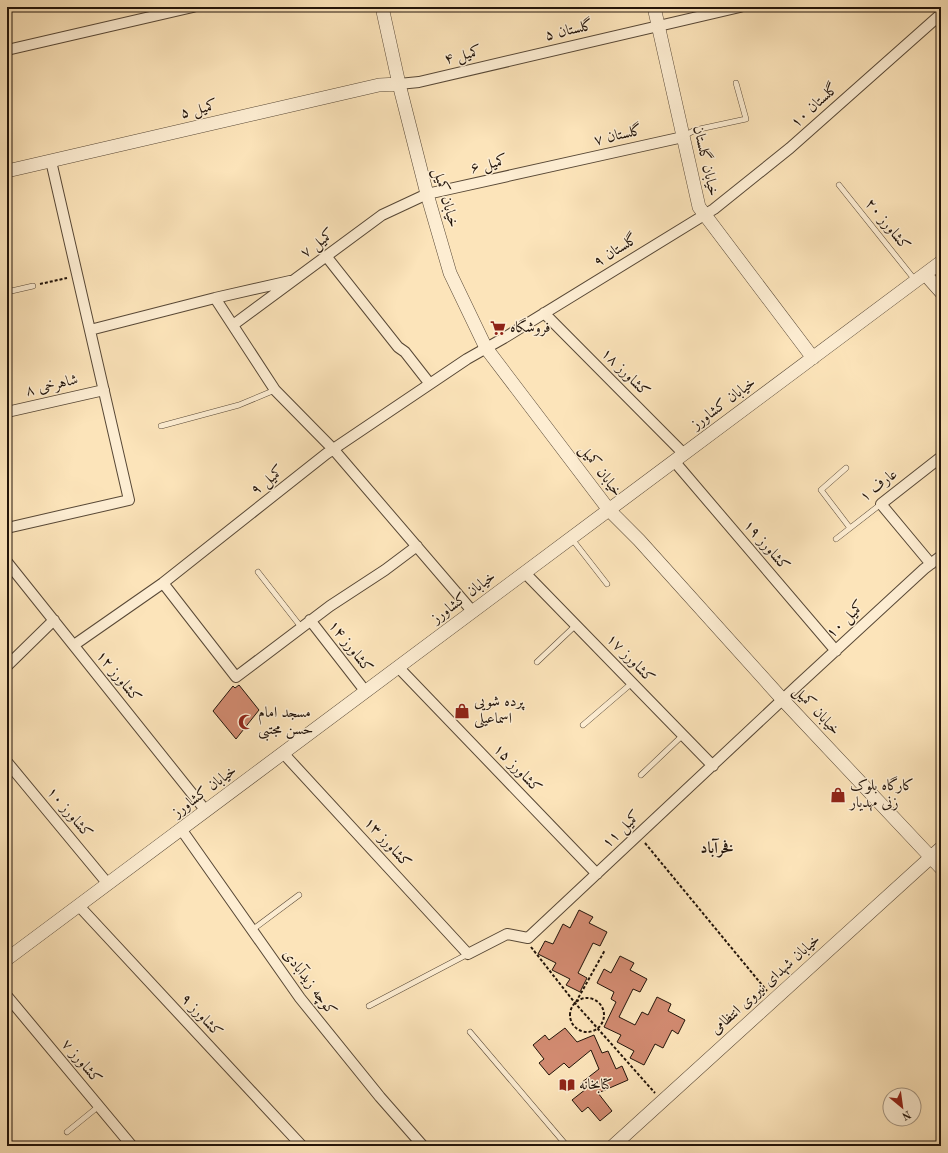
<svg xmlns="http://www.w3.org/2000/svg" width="948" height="1153" font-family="'Old Standard TT',Amiri,serif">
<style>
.building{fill:#d18a70;stroke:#22140a}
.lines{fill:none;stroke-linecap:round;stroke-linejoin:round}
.service-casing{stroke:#584836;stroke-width:6}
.minor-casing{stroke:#584836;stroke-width:12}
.tertiary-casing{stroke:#584836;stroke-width:14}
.path{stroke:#22140a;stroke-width:2;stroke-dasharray:3 2;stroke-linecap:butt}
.service{stroke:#fdedd2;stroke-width:5}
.minor{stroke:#fdedd2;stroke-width:10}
.tertiary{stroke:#fdedd2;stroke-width:13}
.labels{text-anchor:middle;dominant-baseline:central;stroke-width:3;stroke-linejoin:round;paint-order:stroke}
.street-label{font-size:15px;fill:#22140a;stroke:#fdedd2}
.poi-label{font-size:15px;fill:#22140a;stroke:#fdedd2;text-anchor:start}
.neighbourhood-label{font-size:16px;font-weight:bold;fill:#22140a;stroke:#fdedd2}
</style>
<rect width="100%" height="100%" fill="#fce4ba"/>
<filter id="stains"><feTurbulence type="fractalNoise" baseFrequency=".005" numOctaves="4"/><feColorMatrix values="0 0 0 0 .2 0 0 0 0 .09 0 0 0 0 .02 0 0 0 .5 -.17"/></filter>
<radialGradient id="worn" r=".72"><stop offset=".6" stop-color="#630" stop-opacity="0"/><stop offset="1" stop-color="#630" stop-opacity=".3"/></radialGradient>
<path class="building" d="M239 685 259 710 236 739 213 711 233 686 235 688Z
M579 910 593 917 589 923 607 932 600 946 593 943 578 973 587 978 580 992 566 985 570 979 552 970 556 963 538 954 545 941 553 944 563 924 570 928Z
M620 956 634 963 630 970 647 979 640 992 633 989 619 1017 635 1025 642 1012 648 1015 657 997 671 1004 668 1011 685 1020 678 1034 672 1030 663 1048 655 1044 644 1065 630 1058 634 1051 617 1042 621 1035 604 1027 616 1002 611 999 614 992 597 983 604 969 611 973Z
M565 1028 577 1042 594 1035 602 1053 608 1051 616 1069 622 1066 628 1080 598 1093 612 1111 600 1121 588 1107 582 1112 572 1100 586 1089 581 1083 599 1069 591 1050 569 1068 564 1063 549 1075 539 1063 544 1059 533 1045 545 1035 549 1040Z"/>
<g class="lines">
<defs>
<path id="service" d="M684 136 695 130 746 119 736 83
M839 185 915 280
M7 292 33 286
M161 426 239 405 275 390
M846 468 821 490 850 528
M572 539 607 584
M836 539 881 504
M258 572 301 627
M537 662 576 625
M583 725 632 683
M641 775 683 735
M252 930 299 895
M369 1006 468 954
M470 1032 567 1146
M67 1132 99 1106"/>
<path id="minor" d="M7 50 193 7
M399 84 419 82 740 7
M326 256 398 347 405 352 430 384
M215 298 275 390 334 450 473 612
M544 313 684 454
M233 325 382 215 427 194 683 137
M90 330 215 298 290 281
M7 412 104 390
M674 461 836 651
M7 528 129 500 51 161
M7 562 206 811
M931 564 881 504 941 457
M525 573 713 766
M163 583 236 677 330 606 385 570 417 546
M310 620 366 692
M74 645 163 583 326 454 467 359 504 338 714 209 790 148 941 14
M7 666 54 620
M398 667 597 874
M283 753 468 954 507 934 528 938 797 686 924 569 941 556
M7 762 108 884
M181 829 300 998 380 1097 423 1146
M79 906 302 1146
M7 996 132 1146"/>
<path id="tertiary" d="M382 7 399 84 427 194 450 273 486 348 609 510 639 540 783 700 941 868
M654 7 699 207 813 358
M7 171 379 85 399 84
M925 274 941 292
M7 959 941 262
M613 1146 941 848"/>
</defs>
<use href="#service" class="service-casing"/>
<use href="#minor" class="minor-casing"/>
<use href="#tertiary" class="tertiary-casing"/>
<path class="path" d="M40 284 67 278
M645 843 767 991
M531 947 575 1003 655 1093
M570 1015a17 17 0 1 1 34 0a17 17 0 1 1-34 0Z
M576 1002 605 950"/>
<use href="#service" class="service"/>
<use href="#minor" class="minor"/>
<use href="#tertiary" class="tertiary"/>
</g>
<defs>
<symbol id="supermarket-bare" viewBox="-9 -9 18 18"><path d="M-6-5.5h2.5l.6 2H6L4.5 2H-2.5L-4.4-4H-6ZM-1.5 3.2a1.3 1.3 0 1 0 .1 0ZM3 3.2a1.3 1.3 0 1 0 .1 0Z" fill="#8f2418" stroke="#fdedd2" stroke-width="2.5" paint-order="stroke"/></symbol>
<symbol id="shop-bare" viewBox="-9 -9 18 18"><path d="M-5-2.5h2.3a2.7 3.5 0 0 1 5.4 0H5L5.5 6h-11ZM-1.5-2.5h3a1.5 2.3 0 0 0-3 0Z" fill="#8f2418" stroke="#fdedd2" stroke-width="2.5" paint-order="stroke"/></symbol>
<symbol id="mosque-bare" viewBox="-9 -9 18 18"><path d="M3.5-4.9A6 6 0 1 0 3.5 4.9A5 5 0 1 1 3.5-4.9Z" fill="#8f2418" stroke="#fdedd2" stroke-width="2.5" paint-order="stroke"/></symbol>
<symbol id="library-bare" viewBox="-9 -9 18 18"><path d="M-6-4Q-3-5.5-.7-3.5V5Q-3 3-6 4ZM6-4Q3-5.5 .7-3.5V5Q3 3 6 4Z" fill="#8f2418" stroke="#fdedd2" stroke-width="2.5" paint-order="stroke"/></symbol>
</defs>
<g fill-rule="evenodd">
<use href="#supermarket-bare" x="487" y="317" width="22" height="22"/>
<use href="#shop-bare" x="451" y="700" width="22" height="22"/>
<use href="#mosque-bare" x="235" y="711" width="22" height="22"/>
<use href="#shop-bare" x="827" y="784" width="22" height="22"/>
<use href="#library-bare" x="556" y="1074" width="22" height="22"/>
</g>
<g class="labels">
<g class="street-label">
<text transform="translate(569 31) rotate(-13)">گلستان ۵</text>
<text transform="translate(463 56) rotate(-13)">کمیل ۴</text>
<text transform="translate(815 106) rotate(-42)">گلستان ۱۰</text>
<text transform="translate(199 110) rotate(-13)">کمیل ۵</text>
<text transform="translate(618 136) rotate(-13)">گلستان ۷</text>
<text transform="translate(705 161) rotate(77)">خیابان گلستان</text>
<text transform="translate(489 165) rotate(-13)">کمیل ۶</text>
<text transform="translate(445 198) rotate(74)">خیابان کمیل</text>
<text transform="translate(887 225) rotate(51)">کشاورز ۲۰</text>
<text transform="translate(318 244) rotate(-36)">کمیل ۷</text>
<text transform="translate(616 251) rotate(-32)">گلستان ۹</text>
<text transform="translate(625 373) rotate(45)">کشاورز ۱۸</text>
<text transform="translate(52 386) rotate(-13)">شاهرخی ۸</text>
<text transform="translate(724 404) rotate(-37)">خیابان کشاورز</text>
<text transform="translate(600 471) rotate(53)">خیابان کمیل</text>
<text transform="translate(268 481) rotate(-38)">کمیل ۹</text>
<text transform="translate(879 486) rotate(-38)">عارف ۱</text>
<text transform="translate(766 546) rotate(49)">کشاورز ۱۹</text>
<text transform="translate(464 598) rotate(-37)">خیابان کشاورز</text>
<text transform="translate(846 620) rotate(-43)">کمیل ۱۰</text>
<text transform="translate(350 647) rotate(52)">کشاورز ۱۴</text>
<text transform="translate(630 659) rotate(46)">کشاورز ۱۷</text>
<text transform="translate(118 677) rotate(51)">کشاورز ۱۲</text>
<text transform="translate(816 711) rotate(47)">خیابان کمیل</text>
<text transform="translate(517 769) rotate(46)">کشاورز ۱۵</text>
<text transform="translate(205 792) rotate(-37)">خیابان کشاورز</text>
<text transform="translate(69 813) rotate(50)">کشاورز ۱۰</text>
<text transform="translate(622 830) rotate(-43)">کمیل ۱۱</text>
<text transform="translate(387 843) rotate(48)">کشاورز ۱۳</text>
<text transform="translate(309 983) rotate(53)">کوچه زیدآبادی</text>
<text transform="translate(766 985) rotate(-42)">خیابان شهدای نیروی انتظامی</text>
<text transform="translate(201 1016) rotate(47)">کشاورز ۹</text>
<text transform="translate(81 1062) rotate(50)">کشاورز ۷</text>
</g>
<g class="poi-label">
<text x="510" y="328">فروشگاه</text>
<text x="474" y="702">پرده شویی<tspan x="474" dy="17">اسماعیلی</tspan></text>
<text x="258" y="713">مسجد امام<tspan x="258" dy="17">حسن مجتبی</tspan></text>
<text x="850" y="786">کارگاه بلوک<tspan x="850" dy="17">زنی مهدیار</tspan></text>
<text x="579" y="1085">کتابخانه</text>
</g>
<g class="neighbourhood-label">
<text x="717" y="849">فخرآباد</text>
</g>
</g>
<rect width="948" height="1153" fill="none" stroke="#fce4ba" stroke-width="24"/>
<rect x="8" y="8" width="932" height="1137" fill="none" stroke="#22140a" stroke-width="2"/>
<rect x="12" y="12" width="924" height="1129" fill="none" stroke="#22140a"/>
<g transform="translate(902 1107) rotate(151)"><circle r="19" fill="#fdedd2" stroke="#a59682"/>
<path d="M0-3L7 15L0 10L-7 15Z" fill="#8f2418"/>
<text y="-6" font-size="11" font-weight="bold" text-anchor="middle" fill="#22140a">N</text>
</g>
<rect width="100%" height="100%" filter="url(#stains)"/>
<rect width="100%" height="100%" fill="url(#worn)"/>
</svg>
